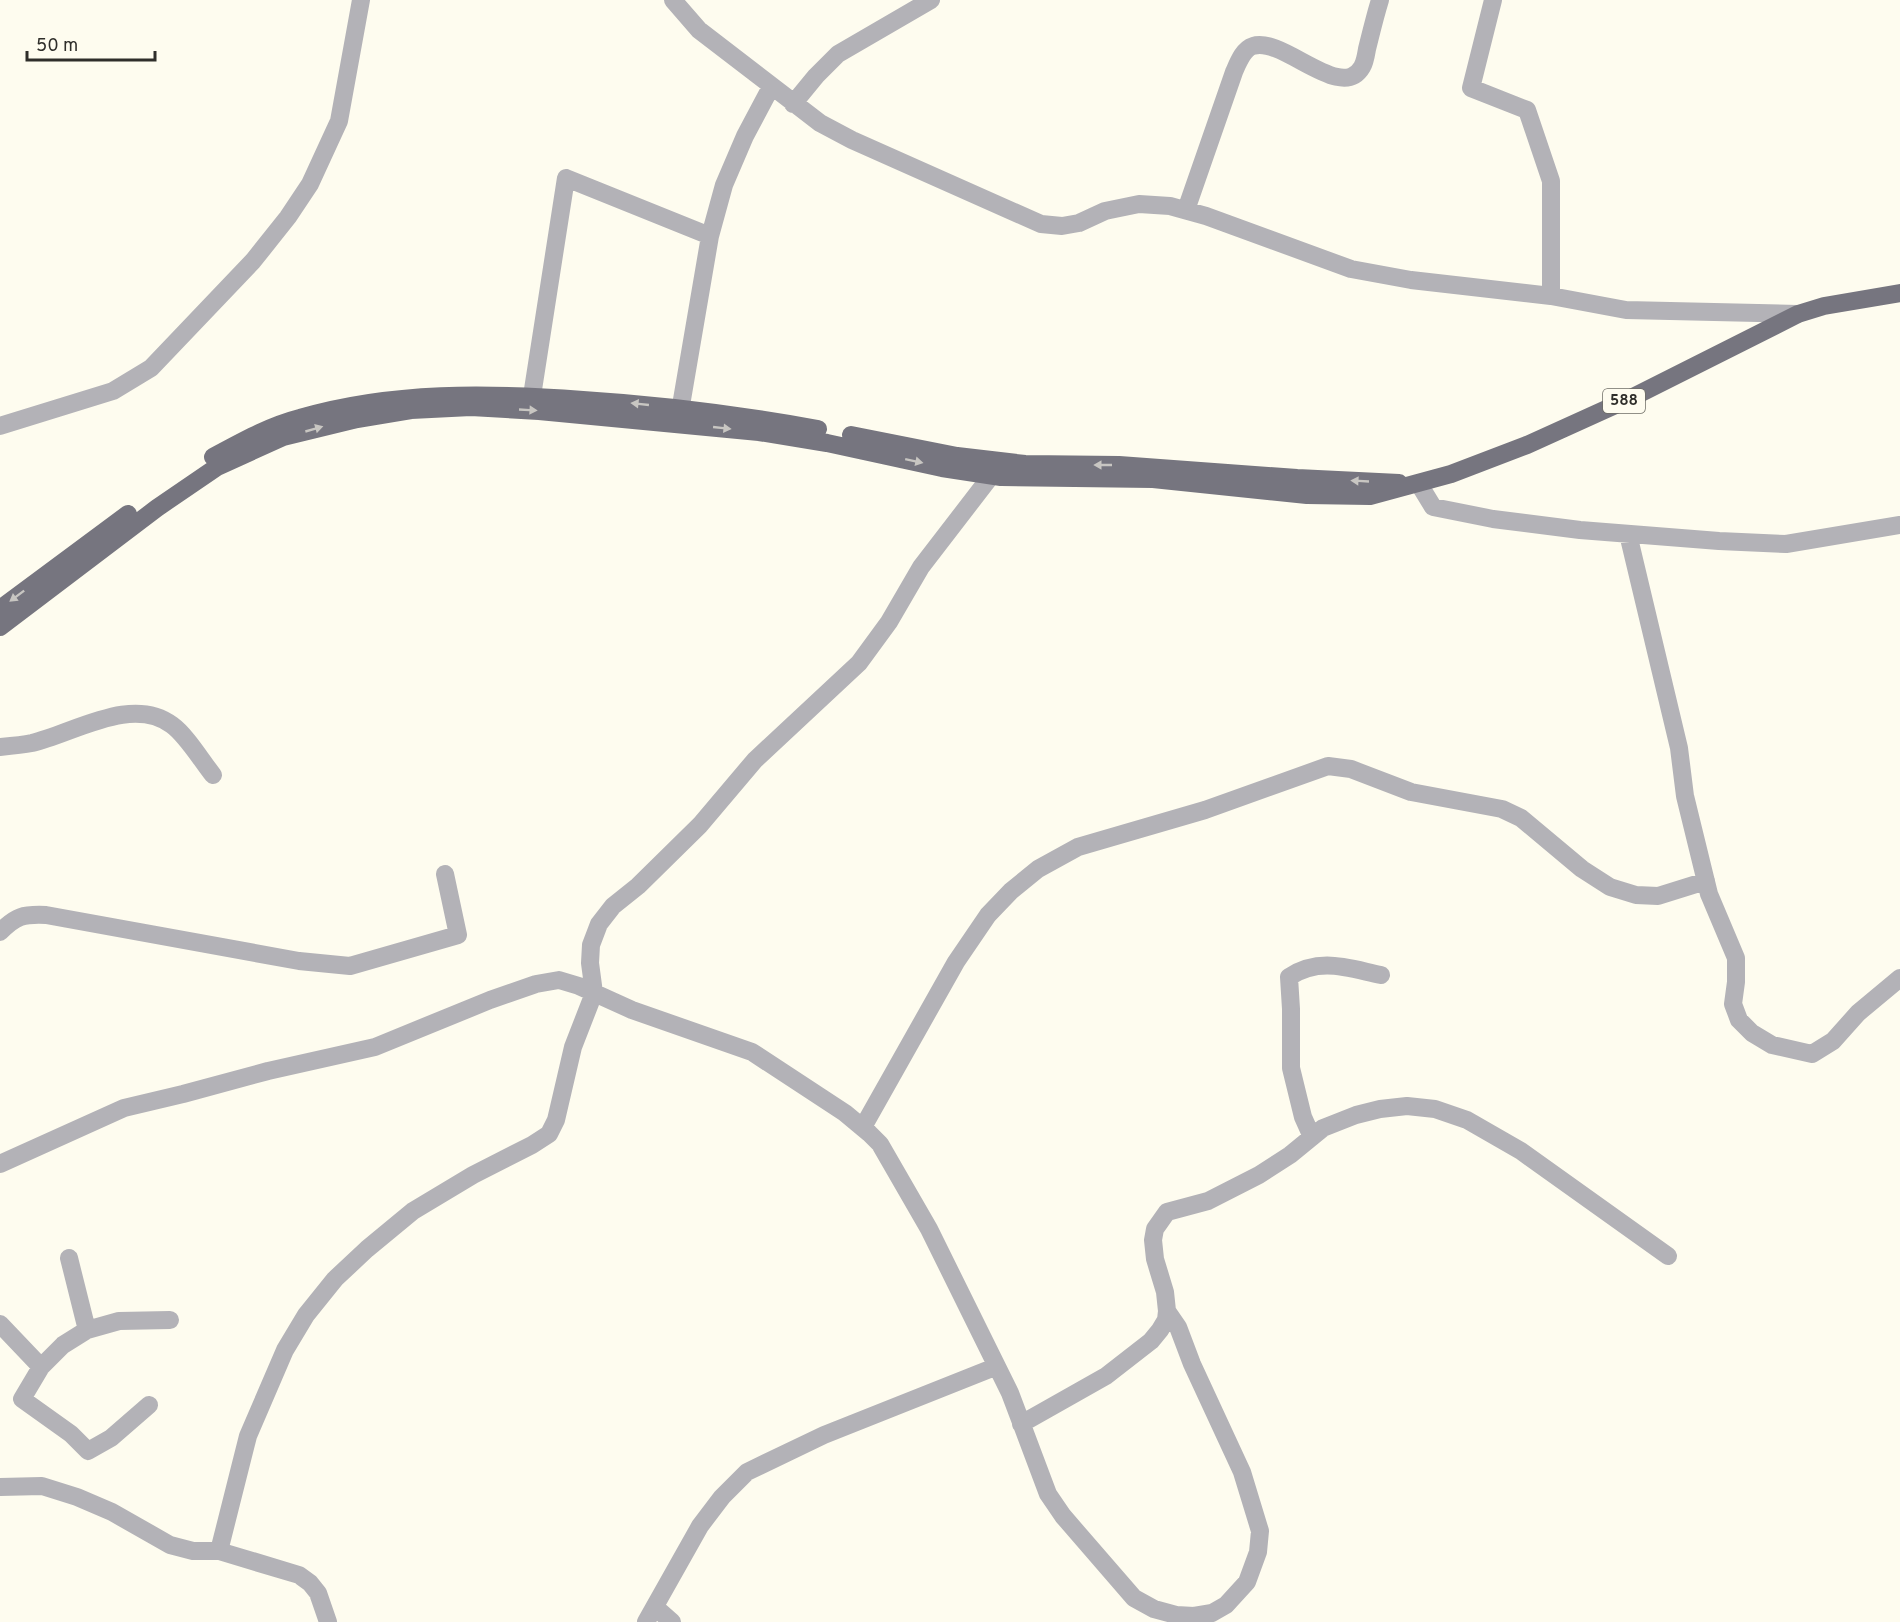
<svg xmlns="http://www.w3.org/2000/svg" width="1900" height="1622" font-family="Overpass,sans-serif">
<style>
.lines{fill:none;stroke-linecap:round;stroke-linejoin:round}
.minor{stroke:#b3b2b7;stroke-width:18}
.primary{stroke:#76757f;stroke-width:18}
.oneway{fill:#c8c6c2}
.labels{text-anchor:middle;dominant-baseline:central;stroke-width:5;stroke-linejoin:round;paint-order:stroke}
.shield{fill:#fefcef;stroke:#6d6c65;stroke-width:1.5}
.shield-label{font-size:15px;font-weight:bold;fill:#2f2e2a}
</style>
<rect width="100%" height="100%" fill="#fefcef"/>
<g class="lines">
<path class="minor" d="M673 0 699 30 820 123 852 140 1041 224 1062 226 1079 223 1105 211 1139 204 1170 206 1206 216 1351 269 1411 280 1551 296 1626 310 1798 314
M1493 0 1471 88 1527 110 1551 181V296
M793 104 816 76 838 54 931 0
M1186 210 1234 72C1238 63 1243 49 1253 46 1283 36 1341 103 1362 67 1365 62 1366 55 1367 49 1371 33 1375 16 1380 0
M532 396 566 178 710 236
M678 423 710 236 724 185 745 136 771 87
M0 426 113 391 151 368 253 261 288 217 310 184 339 121 361 0
M1419 484 1433 507 1493 519 1580 530 1719 541 1786 544 1900 525
M1628 534 1679 748 1685 796 1709 894 1736 958V982L1733 1004 1739 1020 1752 1033 1772 1045 1812 1054 1833 1041 1858 1013 1900 978
M0 747C11 746 22 745 32 743 74 733 132 695 172 725 187 736 201 760 213 775
M0 932C16 916 23 914 46 915L299 961 350 966 458 935 445 874
M863 1127 956 962 988 915 1011 891 1038 869 1078 847 1205 810 1328 766 1351 769 1411 792 1502 809 1521 818 1582 869 1610 887 1636 895 1658 896 1706 881
M1312 1137 1303 1117 1291 1068V1009L1289 977C1320 957 1347 968 1381 975
M0 1164 124 1108 183 1094 268 1071 375 1047 490 1000 536 984 559 980 579 986 632 1010 752 1052 845 1113 869 1133 880 1144 929 1229 1010 1393 1048 1494 1063 1516 1134 1598 1154 1609 1176 1615 1194 1616 1212 1613 1226 1605 1247 1582 1258 1552 1260 1531 1242 1472 1192 1364 1178 1327 1167 1311
M69 1258 87 1330
M0 1324 41 1367
M149 1405 111 1438 88 1451 71 1434 22 1399 41 1367 63 1345 87 1330 119 1321 170 1320
M1021 1424 1106 1376 1151 1341 1160 1330 1166 1320 1167 1311 1165 1292 1155 1259 1153 1240 1155 1229 1167 1212 1208 1201 1259 1175 1290 1155 1323 1128 1356 1115 1380 1109 1407 1106 1435 1109 1467 1120 1521 1151 1668 1256
M0 1487 42 1486 77 1497 112 1512 170 1545 193 1551H219L299 1575 310 1583 318 1593 328 1622
M219 1551 248 1436 285 1350 306 1315 335 1279 367 1249 413 1211 473 1175 532 1145 549 1134 556 1120 573 1047 594 993 590 963 591 945 599 924 613 906 638 886 700 825 755 760 859 663 889 622 921 567 991 476 994 462
M655 1607 672 1622
M646 1622 700 1526 722 1497 747 1472 824 1435 995 1367"/>
<path class="primary" d="M851 435 957 456 1025 464 1119 465 1297 478 1399 483
M213 457C241 442 269 426 300 418 392 391 489 393 583 400 662 405 740 415 818 429
M0 609 128 514
M0 627 157 508 217 467 283 437 357 419 411 410 471 407 539 411 759 432 827 443 942 468 1001 477 1153 479 1307 495 1370 496 1451 474 1527 445 1633 397 1798 314 1824 306 1900 293"/>
</g>
<defs><path id="oneway-solid" d="M-6-.8H1V-3.2L6.5 0L1 3.2V.8H-6Z" transform="scale(1.5)"/></defs>
<g class="oneway">
<use href="#oneway-solid" transform="translate(640 404) rotate(-174)"/>
<use href="#oneway-solid" transform="translate(528 410) rotate(3)"/>
<use href="#oneway-solid" transform="translate(722 428) rotate(6)"/>
<use href="#oneway-solid" transform="translate(314 429) rotate(-16)"/>
<use href="#oneway-solid" transform="translate(914 461) rotate(12)"/>
<use href="#oneway-solid" transform="translate(1103 465) rotate(-180)"/>
<use href="#oneway-solid" transform="translate(1360 481) rotate(-177)"/>
<use href="#oneway-solid" transform="translate(17 596) rotate(143)"/>
</g>
<g class="labels">
<rect class="shield" x="1603" y="389" width="42" height="24" rx="4.5"/>
<g class="shield-label">
<text x="1624" y="401">588</text>
</g>
</g>
<path d="M27 51v9h128v-9" fill="none" stroke="#2f2e2a" stroke-width="3"/>
<text x="36" y="51" font-size="18" fill="#2f2e2a" stroke="#fefcef" stroke-width="4.5" paint-order="stroke">50 m</text>
</svg>
